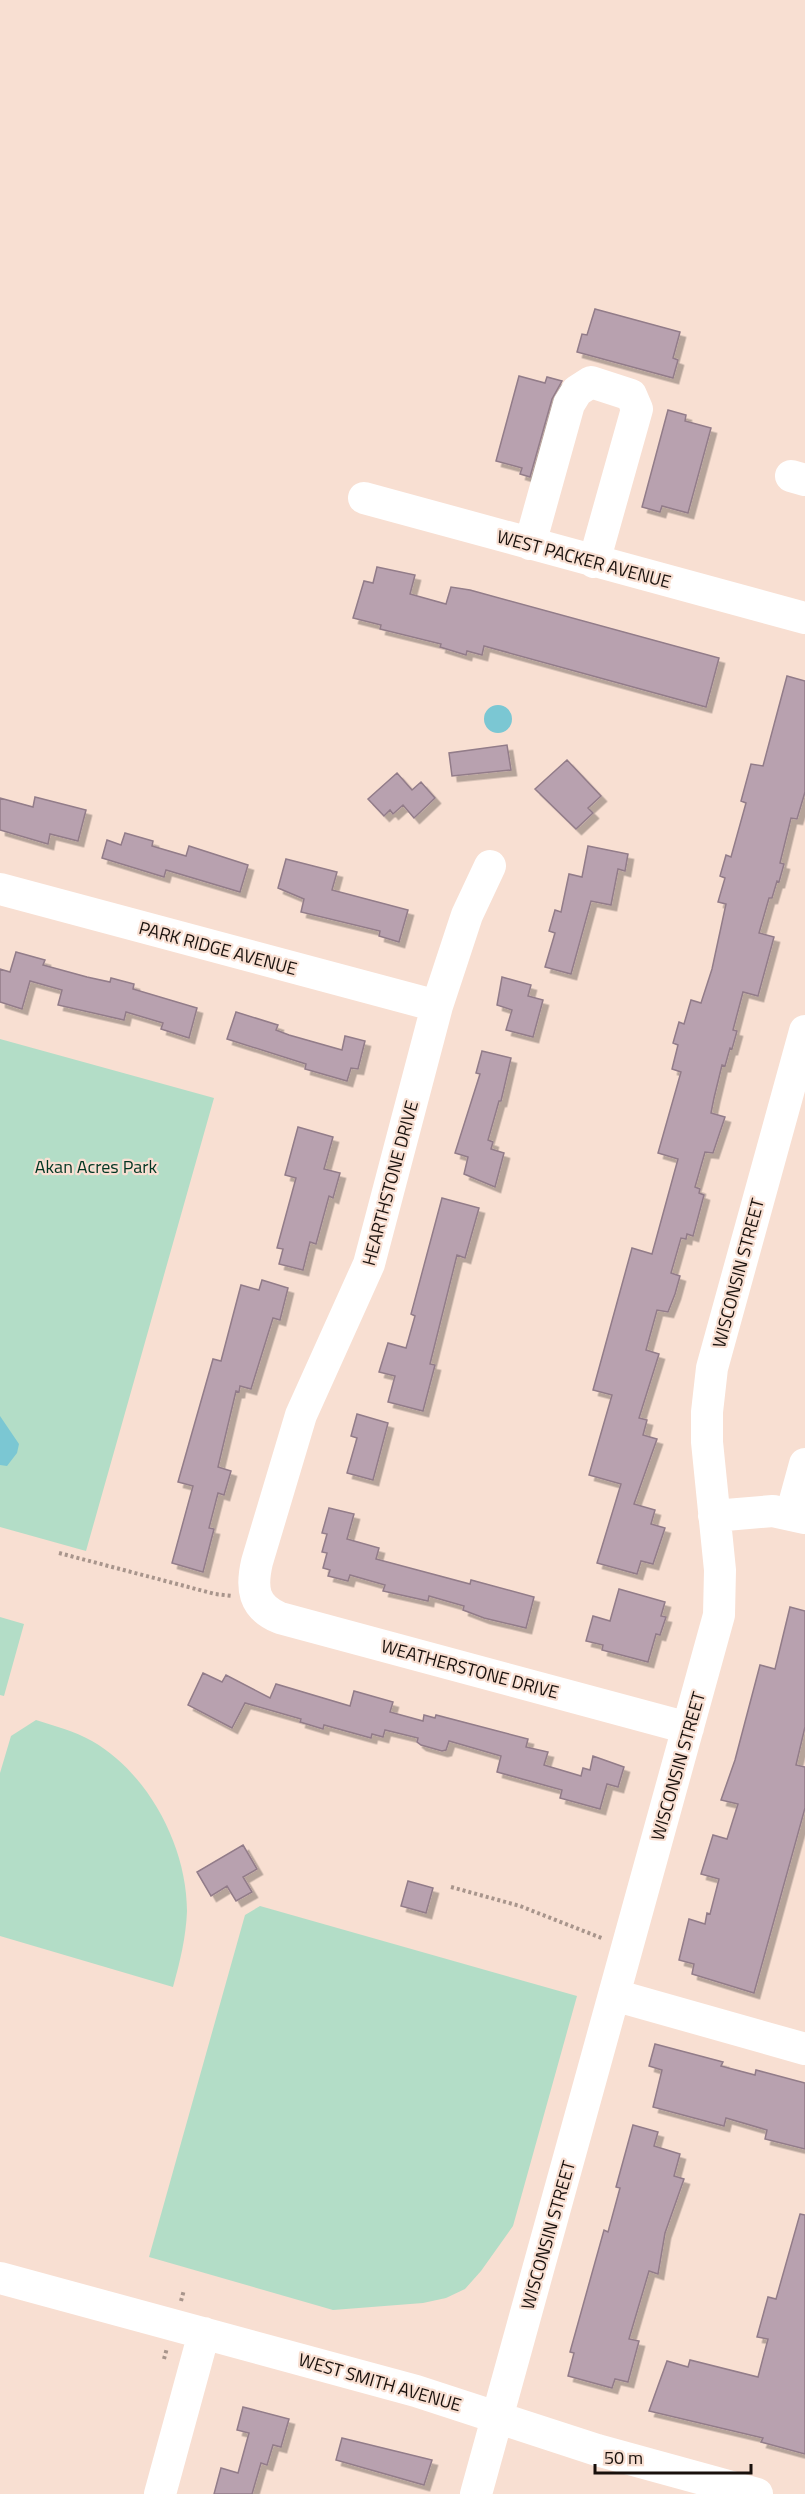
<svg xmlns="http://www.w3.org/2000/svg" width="805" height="2494" font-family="'Titillium Web',sans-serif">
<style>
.green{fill:#b3ddc7}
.water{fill:#7bc7d3}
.building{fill:#b8a1af;stroke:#927c89;stroke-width:1.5;filter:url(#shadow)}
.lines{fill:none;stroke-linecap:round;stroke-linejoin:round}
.path{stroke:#a8958c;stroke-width:4;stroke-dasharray:3 3;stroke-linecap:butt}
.minor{stroke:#fff;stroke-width:32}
.labels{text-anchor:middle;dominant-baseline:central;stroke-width:4.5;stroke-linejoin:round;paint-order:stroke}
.street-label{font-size:18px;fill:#19110d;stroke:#f8dfd2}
.park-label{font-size:18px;fill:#003522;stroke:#f8dfd2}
</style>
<defs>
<filter id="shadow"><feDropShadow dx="5.5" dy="5.5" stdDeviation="0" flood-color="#0004"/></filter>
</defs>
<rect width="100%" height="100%" fill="#f8dfd2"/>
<path class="green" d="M0 1039 214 1098 86 1551 0 1527Z
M0 1617 24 1624 4 1696 0 1695Z
M36 1720C55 1726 74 1731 92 1741 148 1773 187 1846 187 1911 186 1937 180 1962 173 1987L0 1936V1773L11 1736Z
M260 1906 577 1996 513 2226 481 2271 465 2289 446 2298 423 2303 333 2310 149 2257 245 1915Z"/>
<path class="water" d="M484 719a14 14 0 1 1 28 0a14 14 0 1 1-28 0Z
M0 1416 19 1444 17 1453 7 1466 0 1465Z"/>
<path class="building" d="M595 309 680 332 673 358 678 360 673 378 577 352 582 334 587 335Z
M519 376 545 383 547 377 562 381 552 399 530 477 520 474 522 468 496 461Z
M668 410 686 415 685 421 711 428 688 513 662 506 660 512 642 507Z
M377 567 415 575 410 594 446 604 451 587 470 590 719 658 706 707 484 646 482 655 467 651 466 655 440 647 441 644 380 629 381 625 353 618 364 581 373 583Z
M787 676 805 681V792L797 819 791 818 780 863 784 864 779 882 777 881 772 898H769L759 933 774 937 758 996 743 992 733 1030 737 1031 732 1049 730 1048 725 1066 722 1065 714 1098 711 1113 725 1117 713 1153 705 1152 695 1187 700 1189 699 1193 704 1195 693 1236 687 1234 686 1239 681 1238 671 1273 680 1276 675 1294 668 1312 657 1310 646 1350 659 1354 639 1418 647 1420 643 1435 657 1439 634 1504 655 1510 651 1524 665 1528 653 1564 641 1561 637 1574 597 1563 621 1484 589 1475 612 1395 593 1390 632 1248 652 1254 678 1159 658 1153 681 1072 672 1069 678 1045 673 1043 679 1022 684 1024 691 1000 701 1003 712 969 726 904 718 902 725 878 720 876 726 855 731 857 746 803 741 801 751 764 763 766Z
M507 745 511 770 452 776 449 753Z
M567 760 601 796 588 808 593 813 576 829 535 789Z
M397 773 412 790 421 782 435 798 414 818 403 805 393 814 390 810 384 816 368 799Z
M35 797 86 810 78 841 50 834 48 844 0 830V798L33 807Z
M125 833 153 841 152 846 186 856 189 846 248 865 240 892 166 870 164 877 102 858 107 840 121 845Z
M588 846 628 854 625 871 618 869 611 905 591 901 571 974 545 967 555 933 549 931 555 910 561 912 569 874 582 877Z
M286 859 337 872 332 890 408 910 399 942 379 936 380 931 301 912 304 899 278 888Z
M16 952 45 960 43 965 87 977 110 982 111 978 134 984 133 989 197 1008 189 1038 161 1029 163 1023 126 1012 124 1020 58 1005 62 990 30 981 22 1009 0 1002V969L10 972Z
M502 977 531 985 528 996 543 1000 533 1037 506 1030 512 1010 497 1005Z
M236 1012 278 1025 276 1030 289 1035 342 1050 345 1036 365 1041 358 1069 351 1068 347 1081 305 1069 306 1064 227 1039Z
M482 1051 511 1058 501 1101H499L488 1140 493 1142 491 1149 504 1153 495 1187 464 1174 468 1157 455 1153 480 1074 476 1073Z
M298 1127 333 1137 324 1169 340 1173 333 1198 329 1196 316 1244 310 1242 303 1270 279 1264 283 1249 277 1248 296 1178 285 1175Z
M442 1198 479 1208 465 1258 457 1255 430 1364 435 1365 423 1411 388 1402 395 1376 379 1372 388 1343 406 1348 415 1316 411 1314Z
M262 1280 288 1288 280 1320 273 1318 251 1389 240 1386 239 1392 236 1391 218 1467 231 1471 224 1495 218 1493 209 1528 214 1529 203 1572 172 1563 193 1486 178 1482 213 1359 221 1361 241 1285 259 1290Z
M357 1414 388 1423 373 1480 347 1473 357 1438 351 1436Z
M329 1508 354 1514 347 1539 379 1548 376 1559 470 1584 471 1580 534 1597 526 1628 484 1618 463 1610 464 1606 429 1596 428 1601 383 1591 385 1585 350 1575 348 1581 328 1576 330 1570 323 1568 327 1553 322 1552 327 1534 322 1533Z
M619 1589 665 1602 661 1616 666 1617 660 1635 656 1634 648 1662 602 1650 603 1645 586 1641 593 1616 610 1621Z
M790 1607 805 1611V1727L796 1765 805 1767V1808L754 1993 692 1974 694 1964 679 1960 689 1919 705 1924 707 1913 710 1914 719 1879 701 1874 713 1835 727 1839 738 1804 721 1800 735 1760 760 1665 775 1669Z
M203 1673 222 1682 226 1675 270 1698 276 1684 350 1706 354 1691 393 1702 390 1712 423 1721 424 1715 435 1718 436 1715 528 1739 526 1747 548 1752 544 1765 581 1776 583 1768 590 1770 593 1756 624 1767 618 1787 607 1784 600 1809 560 1798 562 1790 497 1772 501 1756 449 1741 446 1750 442 1751 421 1745 417 1742 418 1738 385 1730 383 1737 372 1734 371 1738 324 1725 323 1729 300 1722 301 1719 245 1703 232 1728 188 1705Z
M243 1845 257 1869 243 1877 252 1892 236 1901 227 1886 211 1896 197 1872Z
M408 1881 433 1888 426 1913 401 1906Z
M655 2044 723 2062 721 2066 755 2075 756 2070 805 2083V2149L765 2139 767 2130 726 2118 724 2126 653 2107 662 2070 649 2066Z
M633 2125 658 2132 654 2146 680 2154 674 2176 684 2179 665 2233 658 2274 649 2271 629 2339 639 2341 628 2382 615 2379 612 2388 568 2376 574 2353 570 2352 604 2230 608 2232 620 2188 616 2187Z
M800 2214 805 2215V2454L761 2442 763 2438 649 2411 667 2361 688 2367 690 2360 758 2377 768 2339 757 2337 768 2297 776 2299Z
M243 2407 289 2419 281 2447 273 2445 267 2465 261 2463 252 2494H214L221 2468 238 2473 249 2433 237 2430Z
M342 2438 432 2460 424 2485 336 2460Z"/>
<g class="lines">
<path class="path" d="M59 1553 215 1594 232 1596
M451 1887 520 1906 604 1939
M181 2301 184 2290
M164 2359 167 2348"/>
<path class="minor" d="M791 476 805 480
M364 498 805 618
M530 544 569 404 577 391 591 382 631 395 637 409 594 562
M490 866 467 915 437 1006 369 1264 301 1415 257 1562C251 1588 253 1607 280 1618L688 1728
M0 889 437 1006
M791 1515 805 1464
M714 1516 773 1511 805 1518
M614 1995 805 2049
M0 2278 416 2391 597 2450 757 2494
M160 2494 204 2333
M476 2494 719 1615 720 1570 707 1442V1412L712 1368 805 1031"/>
</g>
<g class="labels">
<g class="street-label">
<text transform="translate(584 559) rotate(15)">WEST PACKER AVENUE</text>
<text transform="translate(218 948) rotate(15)">PARK RIDGE AVENUE</text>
<text transform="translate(390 1183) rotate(-75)">HEARTHSTONE DRIVE</text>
<text transform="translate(738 1273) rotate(-75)">WISCONSIN STREET</text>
<text transform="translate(470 1669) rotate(15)">WEATHERSTONE DRIVE</text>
<text transform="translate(678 1766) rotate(-74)">WISCONSIN STREET</text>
<text transform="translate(548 2235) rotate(-74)">WISCONSIN STREET</text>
<text transform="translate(380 2382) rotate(16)">WEST SMITH AVENUE</text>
</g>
<g class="park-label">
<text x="96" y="1166">Akan Acres Park</text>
</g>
</g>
<path d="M595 2464v9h156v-9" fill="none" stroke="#19110d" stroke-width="3"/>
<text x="604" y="2464" font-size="18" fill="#19110d" stroke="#f8dfd2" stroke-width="4.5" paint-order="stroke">50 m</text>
</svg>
